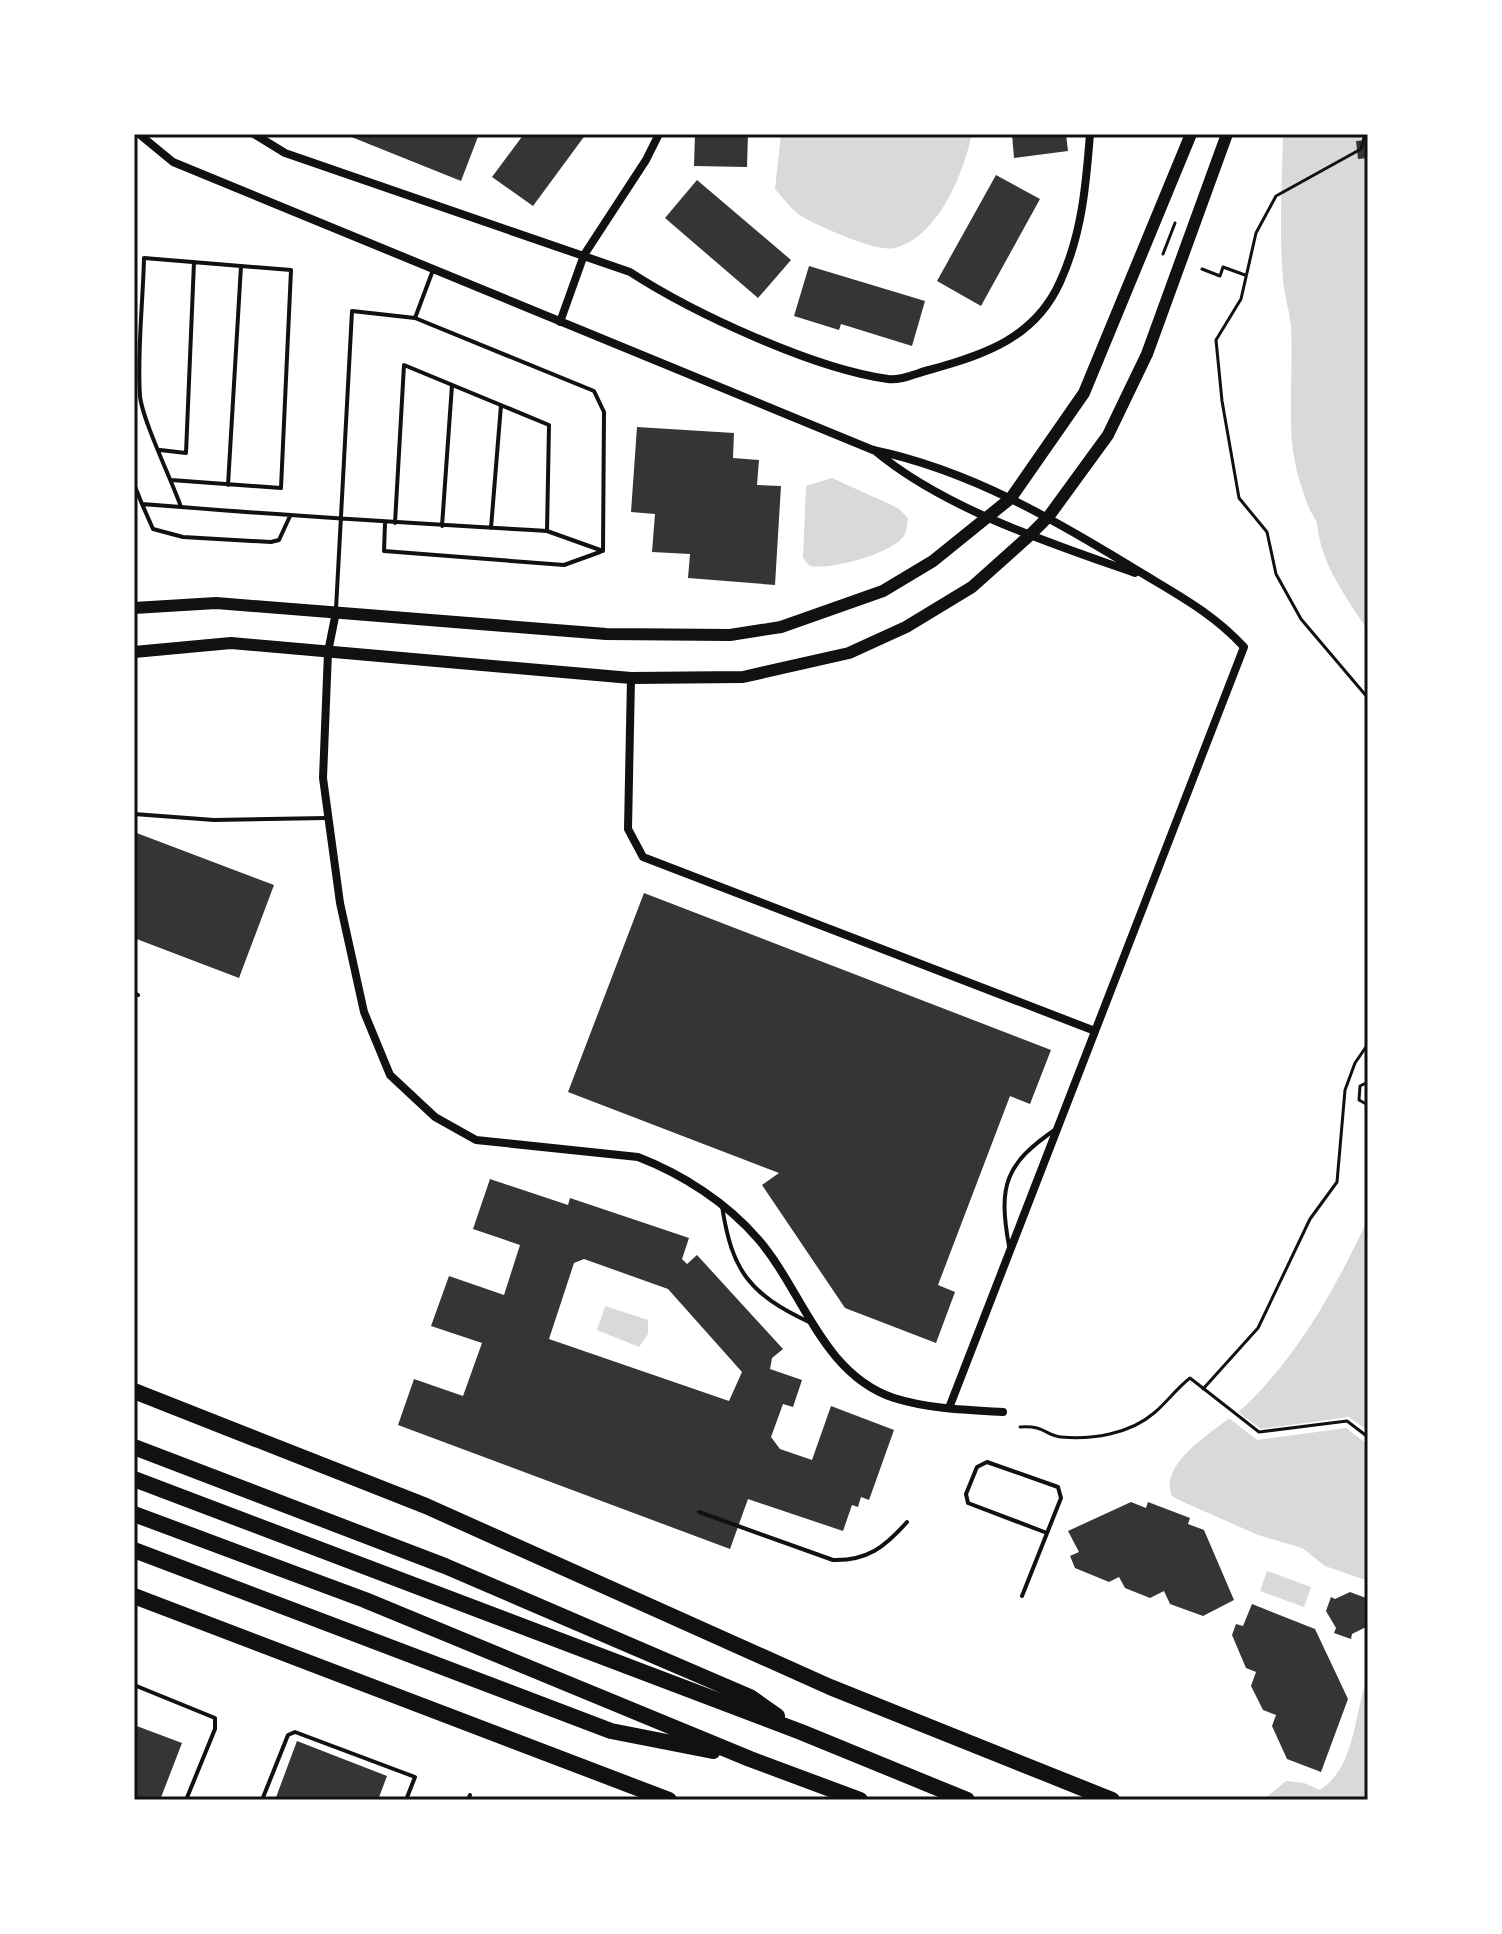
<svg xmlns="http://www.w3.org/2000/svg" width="1502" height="1934" font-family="'Titillium Web',sans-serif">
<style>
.water{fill:#d9d9d9}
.pier{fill:#fff}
.building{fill:#353535;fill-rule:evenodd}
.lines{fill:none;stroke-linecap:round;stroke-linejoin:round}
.path{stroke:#111;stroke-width:3}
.service{stroke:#111;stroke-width:4}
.minor{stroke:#111;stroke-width:8}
.secondary{stroke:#111;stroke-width:12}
.motorway{stroke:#111;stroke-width:16}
.neatline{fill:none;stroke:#111;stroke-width:3}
</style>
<rect width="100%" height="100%" fill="#fff"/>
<path class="water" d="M781 134H972C963 174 939 236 895 248 877 253 818 226 801 216 792 210 783 198 775 189Z
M1283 134H1368V631C1347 598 1321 565 1317 524 1316 519 1311 513 1309 508 1301 488 1294 464 1292 443 1289 405 1293 365 1291 327 1290 312 1284 295 1283 279 1279 231 1282 182 1283 134Z
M832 478 898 508 908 518C907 523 907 531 904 536 891 554 831 570 810 566L803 558 806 486Z
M1368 1219V1581L1325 1566 1302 1548 1258 1535 1181 1501 1172 1496C1157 1461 1223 1426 1244 1407 1299 1355 1336 1287 1368 1219Z
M605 1306 648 1320V1334L639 1347 597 1330Z
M1267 1571 1311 1587 1304 1607 1260 1591Z
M1368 1676V1800H1263L1286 1781 1304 1783 1320 1790C1356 1767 1354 1712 1368 1676Z"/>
<path class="pier" d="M1234 1409 1261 1429 1349 1417 1368 1431V1445L1346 1428 1257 1440 1225 1415Z"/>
<path class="building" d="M344 134H479L461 181Z
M524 134H586L533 206 492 177Z
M695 134H748L747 167 694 166Z
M1012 134H1066L1068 151 1014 158Z
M1368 140V158L1358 159 1356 141Z
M996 175 1040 199 981 306 937 281Z
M697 180 791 260 758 298 665 218Z
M809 266 925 301 912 346 841 324 839 330 794 316Z
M637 427 734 433 733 458 759 460 757 485 781 486 775 585 688 578 690 554 652 552 655 514 631 512Z
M134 832 274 885 239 978 134 938Z
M644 893 1051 1050 1030 1104 1010 1096 938 1285 955 1292 936 1343 845 1308 762 1185 779 1173 568 1092Z
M490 1179 568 1205 570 1198 689 1238 682 1259 687 1264 697 1255 783 1349 772 1358 770 1369 802 1380 793 1407 783 1404 771 1437 780 1449 812 1460 831 1406 894 1430 869 1500 861 1497 858 1507 852 1505 843 1531 748 1499 730 1549 398 1425 414 1379 463 1396 482 1343 431 1326 449 1276 504 1295 520 1245 473 1229ZM584 1259 668 1289 742 1372 729 1401 549 1339 574 1263Z
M1131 1502 1146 1508 1148 1502 1190 1518 1188 1524 1204 1530 1234 1600 1203 1616 1170 1604 1164 1591 1150 1598 1125 1588 1119 1577 1109 1582 1075 1568 1070 1556 1079 1552 1068 1531Z
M1350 1592 1366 1598 1368 1603 1366 1627 1352 1634 1351 1639 1334 1633 1336 1628 1326 1611 1331 1597 1335 1599Z
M1252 1604 1315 1629 1348 1699 1321 1772 1287 1759 1272 1726 1276 1715 1263 1710 1251 1686 1256 1672 1246 1668 1232 1635 1236 1624 1243 1626Z
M134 1725 182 1743 160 1800H134Z
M297 1741 387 1776 378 1800H275Z"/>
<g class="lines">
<path class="path" d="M1365 134 1361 149 1276 196 1256 233 1241 299 1216 340 1222 401 1239 498 1267 532 1276 574 1301 619 1368 698
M1163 254 1175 223
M1202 269 1220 276 1223 267 1245 275
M1368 1082 1360 1086 1359 1100 1368 1105
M1203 1389 1258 1328 1310 1219 1337 1182 1345 1090 1355 1063 1368 1044
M1020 1427C1045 1425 1046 1436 1061 1437 1091 1440 1130 1434 1154 1413 1167 1402 1176 1389 1190 1378L1259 1432 1347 1421 1368 1437"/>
<path class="service" d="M415 318 594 391 604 412 603 551 547 531
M160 450 186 453 194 262
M171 480 281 488 291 270 144 258C143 303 137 351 140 396 142 419 172 481 181 507 303 517 425 524 547 531L549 425 404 365 395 523
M134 484 142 504 181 507
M228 485 241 266
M142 504 153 529 183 537 271 542 279 540 290 516
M385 523 384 551 564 565 600 552
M442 526 452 385
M491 528 501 405
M336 609 352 311 415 318 433 270
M134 814 214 820 326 818
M134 993 138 995
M722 1206C732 1272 750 1294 809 1322
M1009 1246C998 1185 1005 1164 1056 1129
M699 1512 833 1560C867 1561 885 1547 907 1522
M1022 1596 1061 1498 1058 1487 987 1462 977 1467 966 1494 968 1503 1047 1533
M134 1685 215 1718V1729L186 1800
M262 1800 288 1735 295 1732 415 1777 406 1800
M468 1800 470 1795"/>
<path class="minor" d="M139 134 173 162 873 450C970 470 1057 521 1140 572 1178 595 1214 614 1244 647L949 1408
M254 134 285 153 630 272C693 313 814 369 888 379 900 381 917 373 929 370 984 355 1035 338 1060 282 1082 234 1086 185 1090 134
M560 322 584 255 646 160 659 134
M874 450C944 509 1050 543 1135 573
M336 612 328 652 323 778 340 903 364 1012 390 1075 435 1117 476 1140 638 1157C682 1174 726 1202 758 1239 803 1291 822 1374 894 1398 929 1409 967 1410 1003 1412
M631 678 628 829 643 857 1095 1031"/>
<path class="secondary" d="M134 608 216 603 606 634 730 635 781 627 883 591 933 561 1011 498 1084 393 1191 134
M134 652 231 643 631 678 743 677 849 653 906 627 972 587 1029 536 1049 516 1108 435 1147 354 1227 134"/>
<path class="motorway" d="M134 1391 426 1506 830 1687 1112 1800
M134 1447 445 1566 750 1697 777 1716
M134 1479 801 1732 967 1800
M134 1514 365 1600 750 1759 860 1800
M134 1550 611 1731 713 1751
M134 1596 669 1800"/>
</g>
<rect width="1502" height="1934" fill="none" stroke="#ffffff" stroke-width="272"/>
<rect x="136" y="136" width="1230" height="1662" class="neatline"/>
</svg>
